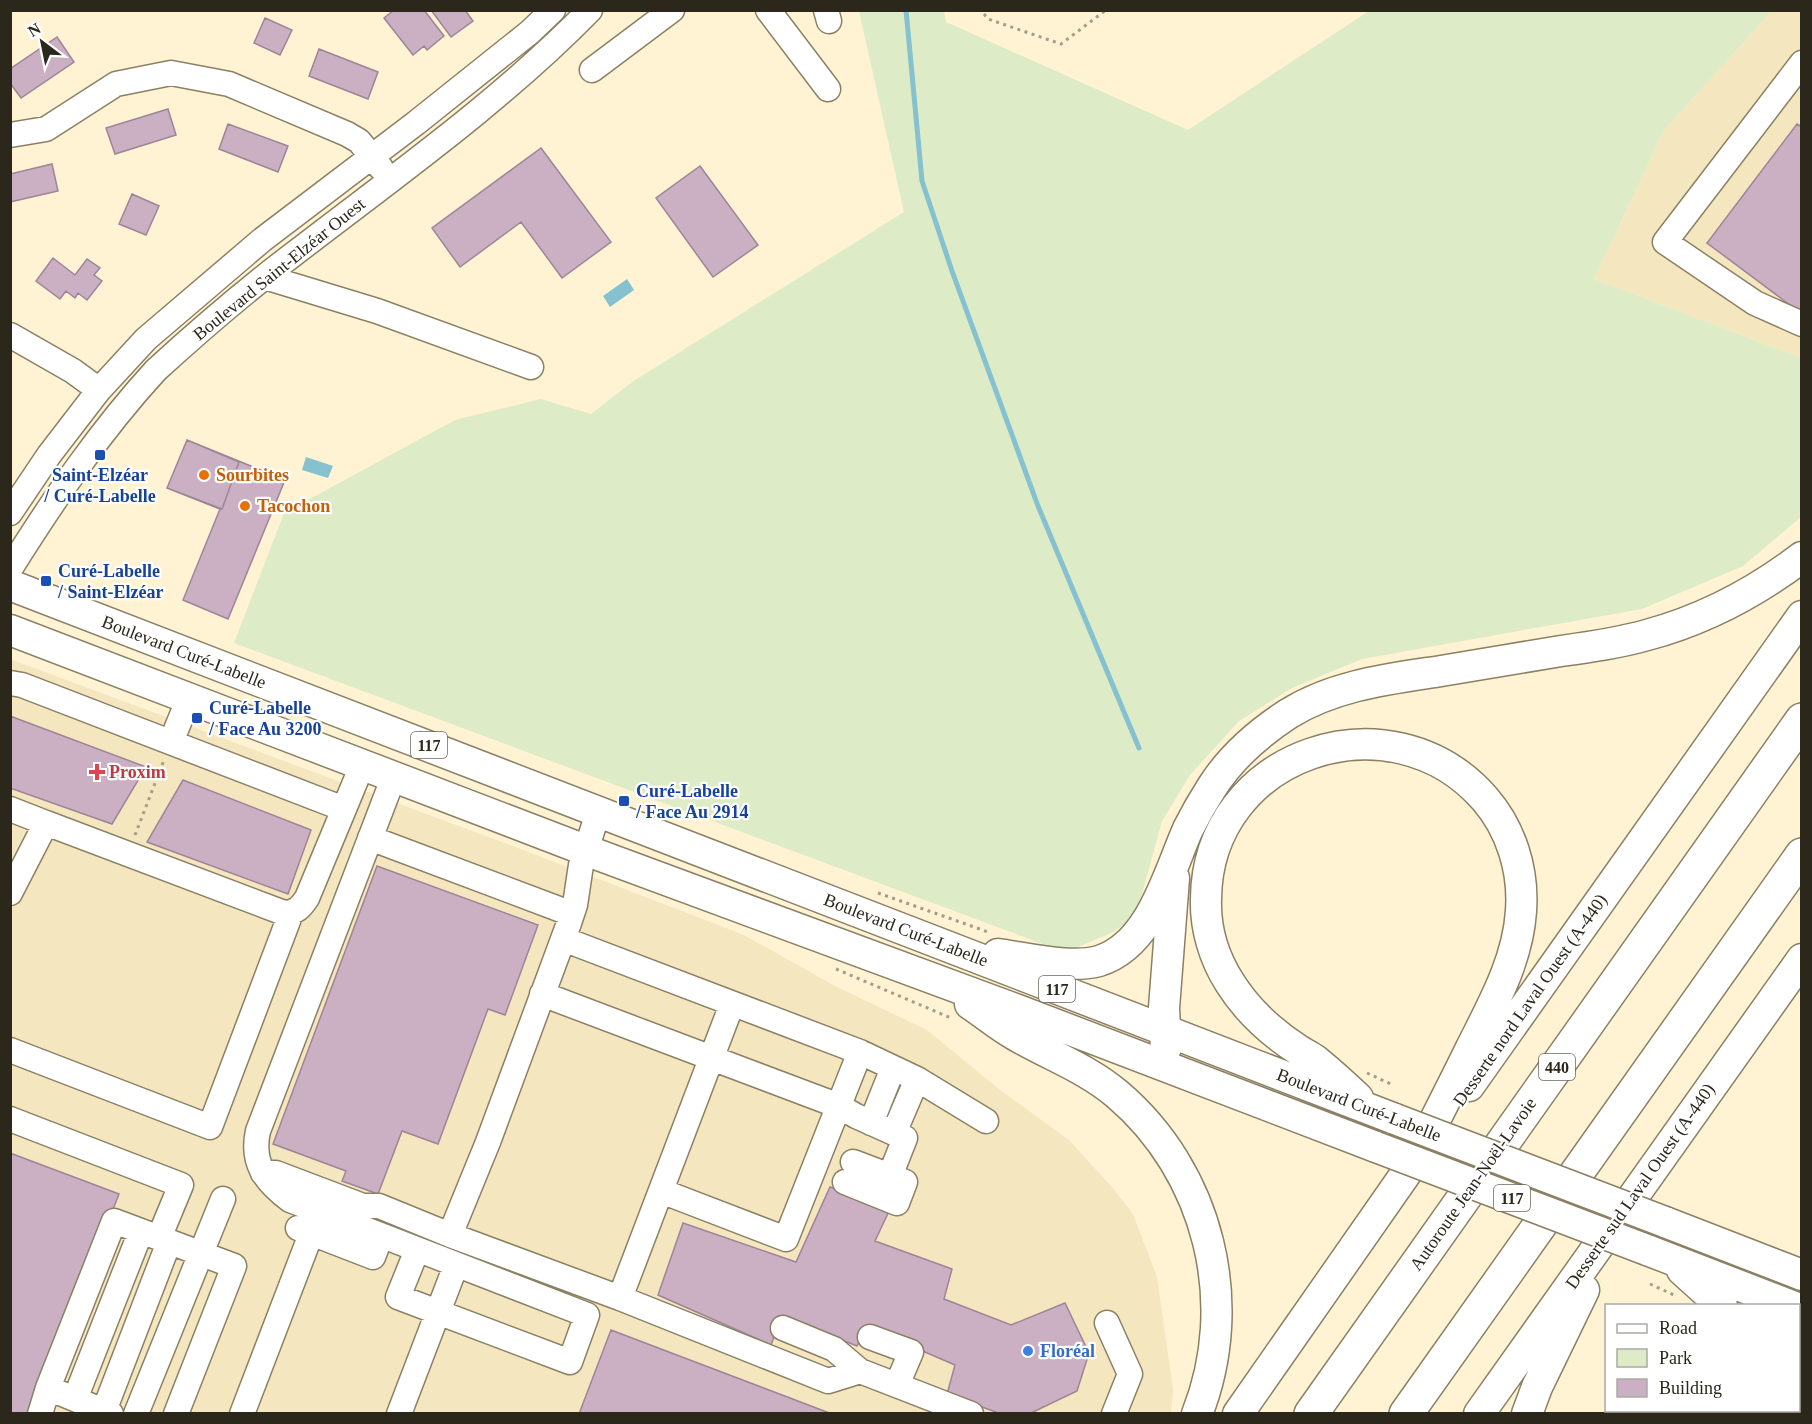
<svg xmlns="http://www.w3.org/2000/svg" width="1812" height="1424" font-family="'Times New Roman',serif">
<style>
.built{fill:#f4e6bf}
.green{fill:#ddebc7}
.water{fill:#85c1cf}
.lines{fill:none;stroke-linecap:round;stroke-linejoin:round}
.stream{stroke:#85c1cf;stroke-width:5}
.building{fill:#cbafc3;stroke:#9f8497;stroke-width:1.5}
.minor-casing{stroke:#8b8064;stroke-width:27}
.major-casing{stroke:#8b8064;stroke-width:33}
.highway-casing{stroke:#8b8064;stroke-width:36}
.path{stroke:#a59d86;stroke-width:3;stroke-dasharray:3 4.5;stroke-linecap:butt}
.minor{stroke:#fff;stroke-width:24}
.major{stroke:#fff;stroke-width:30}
.highway{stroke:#fff;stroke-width:33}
.major-bridge-casing{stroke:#8b8064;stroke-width:33;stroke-linecap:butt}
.major-bridge{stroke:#fff;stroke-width:30}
.transit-dot{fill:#1a4fb4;stroke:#fff;stroke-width:2}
.food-dot{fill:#e8710a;stroke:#fff;stroke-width:2}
.health-dot{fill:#e0444e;stroke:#fff;stroke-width:2}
.shop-dot{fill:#3f7fe0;stroke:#fff;stroke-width:2}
.labels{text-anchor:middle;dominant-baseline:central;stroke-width:4.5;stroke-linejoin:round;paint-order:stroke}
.shield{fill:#fff;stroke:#6b685f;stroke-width:1.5}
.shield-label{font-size:16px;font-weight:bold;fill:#2b271b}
.street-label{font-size:18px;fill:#2b271b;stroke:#fff}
.transit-label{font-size:18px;font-weight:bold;fill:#164399;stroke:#fff;text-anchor:start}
.food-label{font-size:18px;font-weight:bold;fill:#c56008;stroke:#fff;text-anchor:start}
.health-label{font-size:18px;font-weight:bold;fill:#be3a42;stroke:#fff;text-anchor:start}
.shop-label{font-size:18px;font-weight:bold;fill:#366cbe;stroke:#fff;text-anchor:start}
</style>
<rect width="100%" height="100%" fill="#fff3d4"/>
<path class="built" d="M1772 11H1801V358L1594 279 1664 130Z
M10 659 526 851 744 935 835 986 927 1030 1000 1090 1069 1140 1112 1187 1133 1214 1157 1277 1173 1389 1171 1413H11Z"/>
<path class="green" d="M859 11H944L946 22 1188 130 1369 11H1772L1664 130 1594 279 1801 358V517L1743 566 1642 609 1362 659 1292 688 1239 721 1190 775 1162 821 1139 905 1126 923 1111 933 1078 947 1056 949 234 643 284 513 455 420 541 399 591 414 632 382 904 212Z"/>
<path class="water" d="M627 279 634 290 610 307 603 296Z
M306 457 333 466 328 478 302 470Z"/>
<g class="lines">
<path class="stream" d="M906 10 922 181 952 271 1038 506 1139 748"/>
</g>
<path class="building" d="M394 10H424L444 36 427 50 424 46 413 55 384 18Z
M431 10H465L473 21 451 37Z
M265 18 292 30 280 55 254 43Z
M57 37 74 62 21 98 10 83V69Z
M319 49 378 72 368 99 309 76Z
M168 109 176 135 115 154 106 128Z
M228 124 288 146 278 172 219 149Z
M1797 124 1802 127V314L1707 243Z
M541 148 611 242 562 278 521 222 460 267 432 228Z
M52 164 58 191 10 202V174Z
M700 166 758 245 713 277 656 198Z
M132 194 159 206 146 235 119 224Z
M53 258 75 275 87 259 100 268 94 275 102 281 87 300 78 293 75 298 66 291 60 299 36 281Z
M187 440 285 480 228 619 183 600 220 509 167 488Z
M187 440 239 462 222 509 167 488Z
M10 716 146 767 112 824 10 788Z
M183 780 311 830 288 894 147 842Z
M377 866 538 925 505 1015 488 1009 438 1144 402 1131 378 1194 342 1181 346 1171 273 1144Z
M10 1153 119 1194 34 1414H10Z
M830 1187 890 1209 875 1241 952 1269 944 1299 1011 1325 1065 1303 1089 1353 1077 1391 1029 1414H1001L947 1394 955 1365 867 1327 857 1346 782 1316 771 1345 658 1295 683 1223 796 1262Z
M611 1330 832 1414H579Z"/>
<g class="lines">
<defs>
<path id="minor" d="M768 10 828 89
M826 10 829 21
M1802 63 1665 242 1755 303 1802 324
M592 70 672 10
M10 135 46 129 116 84 171 73 229 84 347 134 359 141 381 168
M265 277 377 311 531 367
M10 335 73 371 99 390
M10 513 49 455 99 390 146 339 262 240 416 123 530 32 553 10
M10 569C54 499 100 431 156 370 202 328 250 287 299 250 399 173 502 100 590 10
M10 683 22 685 344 809 363 763
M171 742 189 698
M394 776 258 1131C251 1163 265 1181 290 1200L587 1315 570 1362 398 1297 417 1250
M10 809 46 823 10 893
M46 823 284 913C296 913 301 907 307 898L344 809
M370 838 572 914
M563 939 860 1052 786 1239 661 1191
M542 994 839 1106 856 1116 905 1138 890 1176 853 1162
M10 1050 210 1127 291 913
M860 1052 917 1079 894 1133
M917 1079 986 1121
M10 1119 181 1185 159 1238
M871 1123 893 1068
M263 1173H276L363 1206H379L450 1235 488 1142 569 923 575 905 581 865 599 810
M845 1182 897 1203 905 1182 890 1176
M298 1228 373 1257 381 1236
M450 1235 620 1298 732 1004
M620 1298 828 1381 860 1371 971 1414
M1107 1323 1130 1374 1114 1414
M783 1328 834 1349 860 1371
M870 1337 911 1352 897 1385
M75 1399 141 1231
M104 1411 169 1242
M40 1414 48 1388
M111 1414 48 1388 114 1221 234 1266 176 1414
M136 1414 223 1199
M242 1414 311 1234
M399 1414 456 1265"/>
<path id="major" d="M10 585 1395 1119
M10 630 585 850 1018 1010 1376 1147
M998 954C1027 958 1071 969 1099 961 1151 945 1168 874 1188 829 1195 815 1203 801 1212 787 1231 757 1259 733 1288 714 1334 685 1389 679 1441 671 1481 664 1521 658 1561 651 1590 647 1619 643 1647 635 1703 620 1756 592 1802 557
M970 1004C985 1014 999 1026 1015 1035 1049 1055 1086 1068 1117 1094 1209 1172 1241 1303 1197 1414
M1166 1048 1164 1008 1174 878
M1469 1086 1802 616
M1358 1098C1344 1085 1330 1072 1315 1060 1309 1056 1303 1053 1297 1049 1271 1032 1247 1010 1230 983 1214 958 1205 928 1206 899 1207 753 1391 691 1485 799 1511 829 1524 870 1521 911 1518 960 1493 1004 1471 1048 1452 1087 1432 1126 1412 1165
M1665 1222 1802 1275
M1647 1250 1792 1306
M1682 1270 1722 1306
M1798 1368 1802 1372
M1238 1414 1423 1149
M1479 1414 1802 959
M1527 1414 1537 1387 1584 1290"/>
<path id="highway" d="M1311 1414 1802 720
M1406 1414 1802 855"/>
</defs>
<use href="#minor" class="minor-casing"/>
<use href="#major" class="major-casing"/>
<use href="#highway" class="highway-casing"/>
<path class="path" d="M984 14 988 19 1061 44 1106 10
M135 835 164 760
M878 893 991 933
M836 969 951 1018
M1367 1073 1393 1085
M1650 1284 1674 1295"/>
<use href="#minor" class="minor"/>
<use href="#major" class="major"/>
<use href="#highway" class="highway"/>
<defs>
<path id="major-bridge" d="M1395 1119 1665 1222
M1376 1147 1647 1250"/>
</defs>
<use href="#major-bridge" class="major-bridge-casing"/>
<use href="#major-bridge" class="major-bridge"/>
</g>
<g class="transit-dot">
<rect x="94" y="449" width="12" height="12" rx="3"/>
<rect x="40" y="575" width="12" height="12" rx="3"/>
<rect x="191" y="712" width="12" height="12" rx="3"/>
<rect x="618" y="795" width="12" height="12" rx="3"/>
</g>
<g class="food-dot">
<circle cx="204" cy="475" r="6"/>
<circle cx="245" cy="506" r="6"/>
</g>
<path class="health-dot" d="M94 763h6v6h6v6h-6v6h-6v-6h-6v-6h6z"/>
<circle class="shop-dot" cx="1028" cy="1351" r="6"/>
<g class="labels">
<g class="shield">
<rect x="411" y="732" width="36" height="26" rx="4.5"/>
<rect x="1039" y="976" width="36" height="26" rx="4.5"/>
<rect x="1539" y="1054" width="36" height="26" rx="4.5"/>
<rect x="1494" y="1185" width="36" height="26" rx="4.5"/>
</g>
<g class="shield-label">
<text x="429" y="745">117</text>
<text x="1057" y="989">117</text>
<text x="1557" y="1067">440</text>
<text x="1512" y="1198">117</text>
</g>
<g class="street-label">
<text transform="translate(279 269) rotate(-39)">Boulevard Saint-Elzéar Ouest</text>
<text transform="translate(184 652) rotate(21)">Boulevard Curé-Labelle</text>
<text transform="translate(906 930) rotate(21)">Boulevard Curé-Labelle</text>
<text transform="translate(1530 1000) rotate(-55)">Desserte nord Laval Ouest (A-440)</text>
<text transform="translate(1359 1105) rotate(21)">Boulevard Curé-Labelle</text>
<text transform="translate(1473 1184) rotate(-55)">Autoroute Jean-Noël-Lavoie</text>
<text transform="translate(1640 1186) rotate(-55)">Desserte sud Laval Ouest (A-440)</text>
</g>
<g class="transit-label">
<text x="100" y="475" text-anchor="middle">Saint-Elzéar<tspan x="100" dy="21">/ Curé-Labelle</tspan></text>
<text x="58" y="571">Curé-Labelle<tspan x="58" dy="21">/ Saint-Elzéar</tspan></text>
<text x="209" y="708">Curé-Labelle<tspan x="209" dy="21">/ Face Au 3200</tspan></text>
<text x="636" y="791">Curé-Labelle<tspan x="636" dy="21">/ Face Au 2914</tspan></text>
</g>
<g class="food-label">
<text x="216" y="475">Sourbites</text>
<text x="257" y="506">Tacochon</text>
</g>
<g class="health-label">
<text x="109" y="772">Proxim</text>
</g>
<g class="shop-label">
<text x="1040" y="1351">Floréal</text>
</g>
</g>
<rect width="1812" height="1424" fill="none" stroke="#2b271b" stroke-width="24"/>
<rect x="1605" y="1304" width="195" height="108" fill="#ffffff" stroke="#aaa9a4" stroke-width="1.5"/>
<rect x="1617" y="1324" width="30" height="9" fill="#ffffff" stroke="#aaa9a4" stroke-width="1.5"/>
<text x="1659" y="1334" font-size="18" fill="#2b271b">Road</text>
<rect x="1617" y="1349" width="30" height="18" fill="#ddebc7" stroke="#aaa9a4" stroke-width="1.5"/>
<text x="1659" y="1364" font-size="18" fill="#2b271b">Park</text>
<rect x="1617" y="1379" width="30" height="18" fill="#cbafc3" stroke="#aaa9a4" stroke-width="1.5"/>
<text x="1659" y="1394" font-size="18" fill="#2b271b">Building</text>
<g transform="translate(42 42) rotate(328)" stroke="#ffffff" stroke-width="4.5" paint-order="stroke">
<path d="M0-4.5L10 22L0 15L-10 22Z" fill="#2b271b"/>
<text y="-9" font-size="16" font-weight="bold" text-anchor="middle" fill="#2b271b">N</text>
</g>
</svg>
